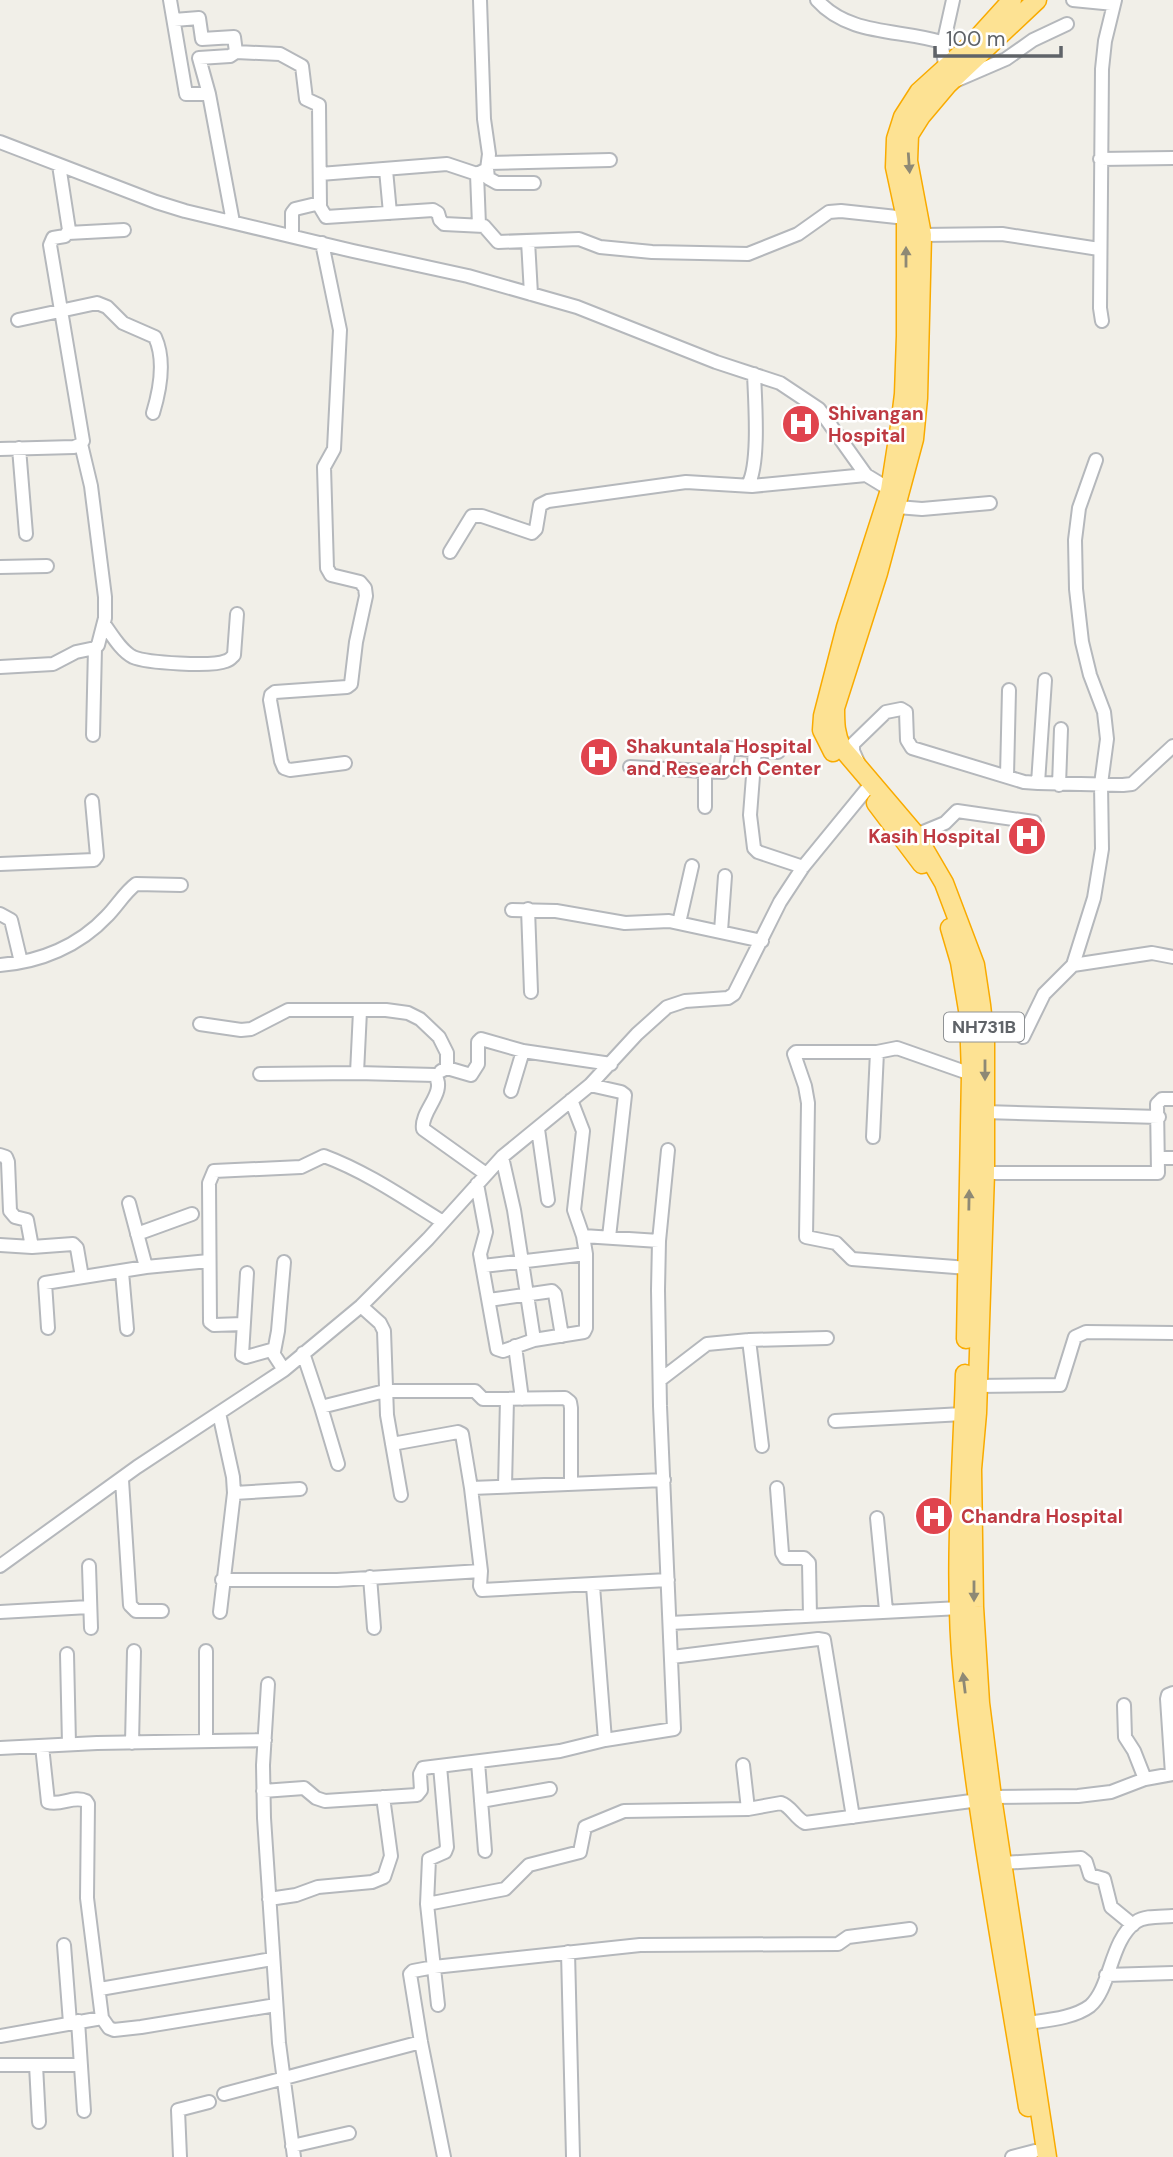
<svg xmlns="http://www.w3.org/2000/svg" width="1173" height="2157" font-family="'DM Sans',sans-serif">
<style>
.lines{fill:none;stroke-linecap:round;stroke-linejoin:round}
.minor-casing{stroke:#b5b8bc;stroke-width:16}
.highway-casing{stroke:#f9ab00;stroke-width:21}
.minor{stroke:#fff;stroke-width:12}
.highway{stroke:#fde293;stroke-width:18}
.oneway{fill:#8e8975}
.labels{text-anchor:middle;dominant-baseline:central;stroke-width:5;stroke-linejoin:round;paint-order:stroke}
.shield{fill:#fff;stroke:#8f9295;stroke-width:2}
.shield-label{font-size:18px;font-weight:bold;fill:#5f6368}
.health-label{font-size:19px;font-weight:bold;fill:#be3a42;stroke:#fff;text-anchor:start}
</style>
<rect width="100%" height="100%" fill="#f1efe8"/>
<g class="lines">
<defs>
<path id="minor" d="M170 0 186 94H209L233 222
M817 0C849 36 900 29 941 42L946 69
M1073 0 1114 4
M174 20 199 18 202 39 234 37 236 52 230 56 199 58 209 94
M943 45 953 0
M236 52 280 54 302 66 306 99 319 105 320 207 326 217 433 210 438 213 440 220 444 224 484 226 498 242 579 239 600 247 652 252 748 254 798 234 829 212 841 211 906 218
M955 81 1006 59 1033 40 1067 24
M0 142 156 202 185 211 353 251 468 276 577 307 716 362 780 383 819 409 866 475 894 492
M1100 159 1173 158
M488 163 610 160
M487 169 488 178 497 183H534
M386 170 390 213
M320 174 447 164 477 174
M479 225 477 174 487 169 489 154 484 119 480 0
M68 233 124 230
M292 235V213L295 209 320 203
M922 235 1002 234 1099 249
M528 241 531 294
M322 243 340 330 334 449 324 467 327 568 331 575 360 582 365 588 366 596 356 642 351 684 347 687 275 692 271 695 270 700 281 761 284 768 290 770 345 763
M18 320 97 303 107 307 123 323 155 337C166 361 160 390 153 413
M1102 321 1100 308 1102 69 1105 41 1115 0
M19 448 26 534
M0 449 74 447 81 444 83 441 50 245 53 238 65 236 69 230 59 165
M748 485C760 464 755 400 754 374
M897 507 922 509 990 503
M450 552 472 516H482L532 533 536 529 540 505 548 501 686 482 752 486 866 475
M0 567 47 566
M104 624C112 635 121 651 133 657 147 663 212 667 226 661 230 660 231 658 234 655L237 614
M0 667 53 664 76 652 95 648 98 645 105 618V597L91 486 81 444
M93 735 95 648
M755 750 750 815 754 848 758 852 803 867
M858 762 853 751V744L886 712 901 709 906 712 907 740 912 748 1024 782 1038 783 1123 785 1132 784 1173 746
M630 767 723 772 726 768 729 748 778 752
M705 771V807
M1007 776 1009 690
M1038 783 1045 680
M1059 785 1061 729
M916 835 945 823 957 811 1034 822
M0 864 94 860 97 856 92 801
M528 909 531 992
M512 910 556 911 625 923 669 921 762 941
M0 914 11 920 21 962
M679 923 692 866
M721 931 725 876
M0 965C40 962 79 946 107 916 117 906 125 892 136 884L181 885
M1073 965 1094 898 1102 849 1101 784 1107 739 1104 712 1090 675 1082 642 1076 589 1075 540 1079 508 1096 460
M200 1024 241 1030 251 1029 288 1010H386L408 1013 420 1019 439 1037 447 1053V1068
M1023 1037 1044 994 1073 965 1152 953 1173 957
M877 1052H796L794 1054 805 1086 808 1103 806 1237 836 1243 852 1259 968 1268
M441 1071 447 1068 471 1075 478 1064V1042L481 1039 523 1051 611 1064
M357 1073 360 1011
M260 1074 357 1073 435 1075C447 1093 420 1111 423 1129L486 1174
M590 1085 621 1092 625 1095 609 1237
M511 1091 523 1051
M984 1112 1159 1117
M538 1129 548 1200
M873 1137 877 1052 897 1048 971 1074
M0 1155 6 1157 8 1162 10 1211 15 1217 27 1220 32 1247
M502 1157 514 1210 534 1340
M1158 1158H1173
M985 1173H1158L1157 1104 1162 1099H1173
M477 1184 486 1232 480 1254 497 1349 503 1351 534 1340 584 1332 586 1328V1254L583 1236 574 1210 583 1131 571 1100
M129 1203 146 1267
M137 1234 192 1214
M583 1236 659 1241
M0 1245 32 1247 73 1244 77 1248 82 1277
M483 1266 586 1254
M122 1272 127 1329
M247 1273 242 1355 246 1357 271 1350 284 1370
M489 1300 552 1291 555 1294 562 1336
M361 1306 380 1323 384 1331 387 1415 401 1495
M243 1324 214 1325 210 1322 209 1183 214 1171 301 1167 324 1156C367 1172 404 1198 443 1222
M48 1328 45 1283 146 1267 209 1261
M749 1340 762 1446
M515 1346 522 1399
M274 1352 278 1331 284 1262
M303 1353 321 1407 385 1391H475L483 1399H487L565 1398 570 1402 571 1408V1484
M660 1380 707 1344 749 1340 827 1338
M976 1386 1060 1385 1075 1337 1086 1332 1173 1333
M321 1407 338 1464
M219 1413 233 1477 234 1493 220 1612
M835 1421 963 1414
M392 1444 458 1432 462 1434 471 1488 481 1571 480 1586 482 1590 668 1580
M122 1480 130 1605 136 1611H162
M505 1486 507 1399
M471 1488 664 1480
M777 1488 782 1553 785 1558H804L809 1563 810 1616
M234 1493 300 1489
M877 1518 886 1610
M0 1566 137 1467 284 1370 361 1306 428 1239 502 1157 590 1085 637 1034 667 1007 685 1001 728 998 734 994 780 902 803 867 866 790
M89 1566 91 1628
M370 1577 374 1628
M222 1580H337L481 1571
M593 1586 605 1740
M0 1612 89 1607
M670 1623 960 1608
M206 1651V1740
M67 1654 69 1744
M672 1657 818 1639 824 1640 853 1817
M268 1684 263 1765 264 1818 279 2043 294 2157
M1124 1705 1125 1737 1134 1751 1145 1779
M132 1743 134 1651
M42 1746 48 1802C61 1806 74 1795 86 1801L88 1804 87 1898 102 2018 109 2028 114 2030 141 2027 276 2005
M0 1748 97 1743 265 1740
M478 1762 485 1851
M743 1765 748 1809 781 1803C791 1806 795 1818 805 1823L979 1800
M1172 1774 1167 1699 1168 1695 1173 1693
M263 1791 304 1788 316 1798 325 1801 417 1795 421 1790 420 1774 423 1768 560 1751 605 1740 674 1729 660 1406 658 1290 659 1241 668 1150
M992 1797 1078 1796 1111 1792 1145 1779 1173 1774
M481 1801 550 1789
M1003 1863 1081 1858 1086 1862 1090 1875 1104 1879 1111 1907 1133 1925
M269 1899 296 1895 318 1887 372 1882 384 1877 391 1856 383 1797
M427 1904 505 1889 529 1865 580 1852 585 1827 624 1811 748 1809
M64 1945 70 2023
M568 1952 573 2157
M1106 1975 1173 1973
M100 1989 272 1959
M438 2005 427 1904 429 1859 445 1852 447 1847 440 1766
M78 2021 84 2111
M1028 2023C1048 2020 1074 2018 1090 2006 1111 1988 1110 1940 1136 1922 1145 1915 1162 1917 1173 1916
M0 2036 102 2018
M0 2065H81
M36 2065 39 2122
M224 2094 421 2042
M292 2146 349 2133
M180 2157 178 2110 209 2102
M444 2157 421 2042 410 1974 413 1971 434 1967 640 1945 838 1944 848 1937 910 1929
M1012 2157 1035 2151"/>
<path id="highway" d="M1037 0 948 84 921 116 909 135 908 161 922 235 918 398 914 439 878 573 835 708C835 723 835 734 842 748L916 835 944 883 975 965 981 1005 985 1041V1173L977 1413 972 1469 974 1607 980 1703 992 1797 1047 2157
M833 752 822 730 823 716 846 627 890 490 900 426 904 394 906 336V218L895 167 896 139 903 117 919 92 973 43 1012 0
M876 803 922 864
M950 928 960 962 969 1016 971 1074 966 1339
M965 1374C962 1474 953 1577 963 1677 977 1821 1005 1964 1028 2107"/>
</defs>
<use href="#minor" class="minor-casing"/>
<use href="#highway" class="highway-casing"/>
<use href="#minor" class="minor"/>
<use href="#highway" class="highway"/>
</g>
<defs><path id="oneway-solid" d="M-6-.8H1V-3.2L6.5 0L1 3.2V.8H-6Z" transform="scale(1.75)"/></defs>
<g class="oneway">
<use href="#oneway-solid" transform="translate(909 163) rotate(86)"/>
<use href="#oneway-solid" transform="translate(906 257) rotate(-90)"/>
<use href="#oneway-solid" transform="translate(985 1070) rotate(90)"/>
<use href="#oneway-solid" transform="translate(969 1200) rotate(-89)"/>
<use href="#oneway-solid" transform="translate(974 1591) rotate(90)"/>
<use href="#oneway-solid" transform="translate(964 1683) rotate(-97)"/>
</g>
<defs>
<symbol id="hospital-disc" viewBox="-11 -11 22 22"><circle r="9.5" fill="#e0444e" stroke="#fff"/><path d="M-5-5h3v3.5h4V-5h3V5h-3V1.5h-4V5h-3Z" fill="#fff"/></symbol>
</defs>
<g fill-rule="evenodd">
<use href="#hospital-disc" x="779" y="402" width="44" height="44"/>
<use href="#hospital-disc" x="577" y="735" width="44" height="44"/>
<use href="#hospital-disc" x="1005" y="814" width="44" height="44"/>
<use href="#hospital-disc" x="912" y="1494" width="44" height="44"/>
</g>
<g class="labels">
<rect class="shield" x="944" y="1012.5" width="80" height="29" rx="5"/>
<g class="shield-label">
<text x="984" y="1027">NH731B</text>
</g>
<g class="health-label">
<text x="828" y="413">Shivangan<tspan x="828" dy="22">Hospital</tspan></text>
<text x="626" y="746">Shakuntala Hospital<tspan x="626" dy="22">and Research Center</tspan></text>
<text x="1000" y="836" text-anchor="end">Kasih Hospital</text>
<text x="961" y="1516">Chandra Hospital</text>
</g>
</g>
<path d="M935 46v10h126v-10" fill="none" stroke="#5f6368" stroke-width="3.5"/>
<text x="946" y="46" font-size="21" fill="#5f6368" stroke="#ffffff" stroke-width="5" paint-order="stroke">100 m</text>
</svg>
